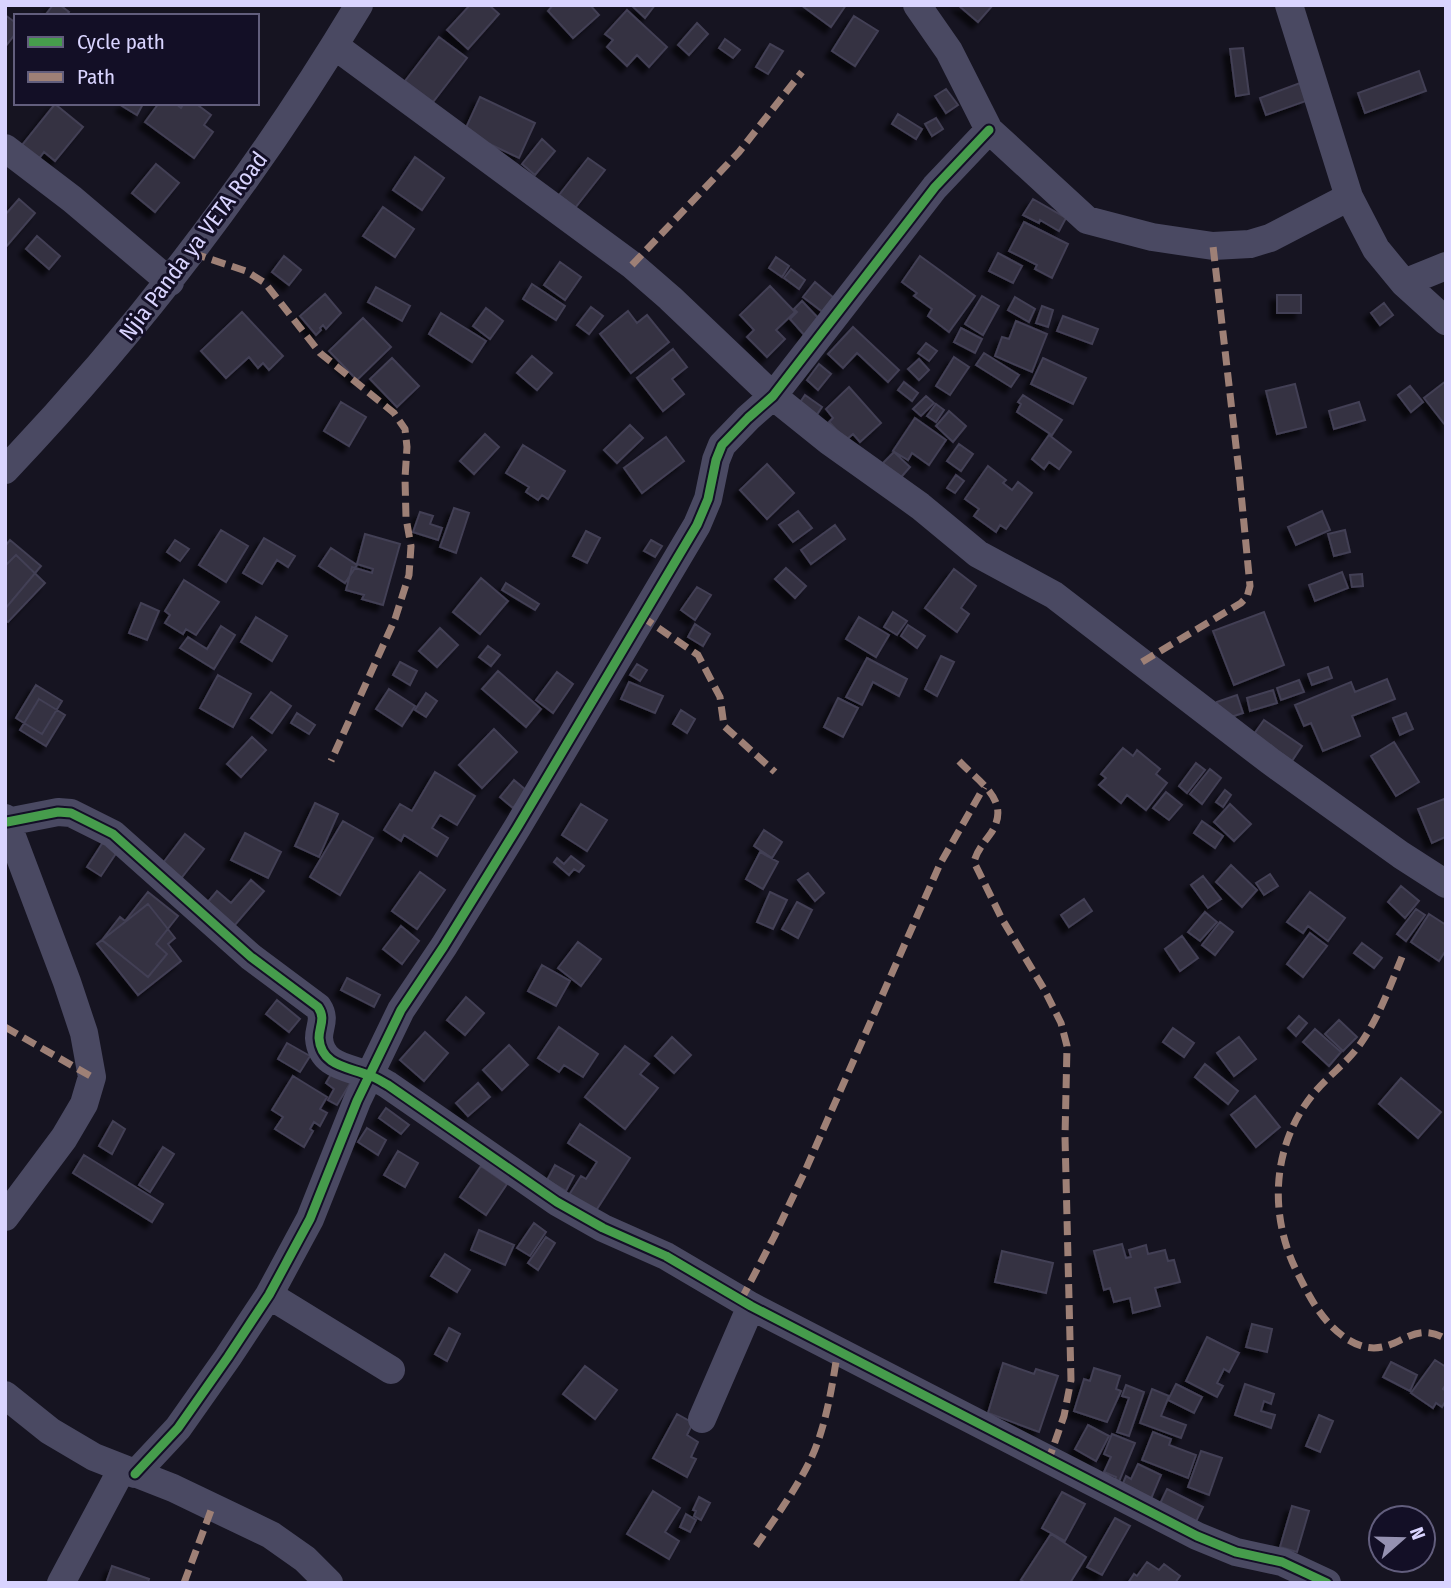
<svg xmlns="http://www.w3.org/2000/svg" width="1451" height="1588" font-family="'Fira Sans Condensed',sans-serif">
<style>
.building{fill:#343243;stroke:#433f54;stroke-width:2;filter:url(#shadow)}
.lines{fill:none;stroke-linecap:round;stroke-linejoin:round}
.minor{stroke:#4a4962;stroke-width:28}
.quiet{stroke:#9e8076;stroke-width:7;stroke-dasharray:14 7;stroke-linecap:butt}
.cycleway-casing{stroke:#130f26;stroke-width:13}
.cycleway{stroke:#469c4c;stroke-width:9}
.labels{text-anchor:middle;dominant-baseline:central;stroke-width:6;stroke-linejoin:round;paint-order:stroke}
.street-label{font-size:23px;fill:#d9d4ff;stroke:#130f26}
</style>
<defs>
<filter id="shadow"><feDropShadow dx="-6" dy="6" stdDeviation="2" flood-color="#0009"/></filter>
</defs>
<rect width="100%" height="100%" fill="#161421"/>
<path class="building" d="M53 5H60L69 12 66 16H50L47 13Z
M470 5H489L499 14 468 49 447 30Z
M553 5H590L599 15 573 38 548 11Z
M631 5H655L645 18Z
M801 5H846L831 27Z
M958 5H993L978 22Z
M627 10 667 47 649 67 637 55 627 66 607 47 613 40 605 34Z
M5 15 16 23V33L5 47Z
M854 16 878 31 855 66 832 51Z
M697 23 708 34 689 55 678 45Z
M439 37 467 58 433 102 405 81Z
M725 39 740 50 733 58 719 48Z
M770 44 783 51 768 74 756 67Z
M1243 48 1249 94 1236 96 1230 49Z
M1419 71 1426 91 1365 113 1358 93Z
M1300 83 1306 101 1266 115 1260 98Z
M946 89 958 105 946 113 935 96Z
M480 97 535 123 519 158 464 132Z
M124 103H142L143 104 137 115 122 106Z
M159 103H175L181 108 184 103H195L211 115 204 125 213 132 194 158 145 122Z
M55 104 83 127 55 161 44 152 35 164 18 150Z
M898 114 922 129 916 139 892 124Z
M936 118 943 129 932 136 925 124Z
M542 139 555 151 535 175 522 164Z
M415 157 444 178 422 210 393 190Z
M588 158 605 170 575 208 559 195Z
M156 164 179 183 155 212 132 193Z
M19 199 35 213 5 248V215Z
M1033 199 1066 218 1059 231 1040 220 1039 223 1023 215Z
M383 207 414 229 395 257 363 236Z
M1024 222 1068 244 1052 278 1035 269 1037 265 1009 251Z
M37 236 60 256 49 269 26 249Z
M998 253 1022 266 1013 283 989 271Z
M284 256 301 270 289 285 272 272Z
M920 256 975 296 949 332 928 316 932 309 914 296 917 293 902 282Z
M776 257 789 266 782 277 769 268Z
M560 262 581 277 565 300 544 285Z
M791 269 805 280 799 289 784 278Z
M815 282 835 299 824 313 803 297Z
M532 284 565 306 556 320 523 299Z
M770 286 795 312 776 330 785 339 767 357 747 337 754 330 740 315Z
M376 287 410 306 402 321 368 302Z
M325 294 341 313 326 329 323 325 320 328 321 330 316 335 300 316Z
M1277 295H1301V313H1277Z
M982 296 999 306 983 335 965 324Z
M1015 297 1035 309 1029 322 1008 310Z
M802 301 822 322 806 337 790 319 797 312 794 309Z
M1384 303 1393 315 1380 325 1371 313Z
M1042 306 1053 310 1048 327 1036 323Z
M591 307 603 316 589 334 577 325Z
M486 308 503 321 490 339 473 326Z
M628 311 637 323 647 315 669 342 631 373 600 334Z
M242 312 283 356 269 370 263 363 258 368 249 357 226 378 201 351Z
M441 313 486 341 472 362 429 334Z
M1063 316 1098 329 1092 344 1057 331Z
M363 318 391 347 357 380 329 351Z
M1016 321 1047 334 1032 372 995 356 1002 337 1009 339Z
M853 327 899 370 888 382 857 353 843 368 828 354Z
M961 328 982 339 975 353 954 342Z
M926 343 937 351 929 361 918 353Z
M673 349 687 367 672 379 684 394 663 411 637 378Z
M984 353 1019 375 1011 387 976 365Z
M532 356 552 373 537 390 517 373Z
M954 357 969 367 950 395 936 386Z
M392 358 419 386 397 407 370 379Z
M1043 358 1086 378 1073 404 1031 384Z
M919 359 929 370 919 380 908 369Z
M819 364 831 374 818 390 807 380Z
M1446 381V426L1424 398Z
M904 382 918 393 912 401 898 390Z
M1295 384 1306 427 1277 434 1266 391Z
M1410 386 1423 402 1411 412 1398 395Z
M849 387 881 423 860 442 853 434 846 440 829 422 833 418 826 409Z
M805 395 822 407 816 416 799 404Z
M1023 395 1062 420 1052 435 1017 412 1021 404 1018 402Z
M926 396 934 403 921 416 913 409Z
M341 402 366 417 349 446 324 431Z
M1359 402 1365 420 1334 429 1329 411Z
M936 404 944 410 936 422 927 416Z
M949 411 966 426 953 442 936 426Z
M915 418 946 440 929 465 912 453 908 460 893 451Z
M630 425 643 438 617 463 604 450Z
M485 434 499 447 474 474 460 461Z
M1049 435 1071 452 1059 469 1049 462 1044 469 1032 459Z
M666 437 684 461 642 493 624 468Z
M959 444 973 454 961 471 947 461Z
M523 445 565 471 548 499 542 495 538 500 526 492 529 487 506 473Z
M894 452 910 467 897 482 880 466Z
M767 464 794 493 767 519 740 490Z
M988 466 1006 480 1003 483 1012 490 1018 482 1032 493 1006 529 1000 525 996 532 974 516 979 509 965 499Z
M956 475 964 481 955 493 947 488Z
M454 508 469 513 456 553 440 547Z
M798 511 812 528 793 542 779 525Z
M1322 511 1330 530 1296 545 1288 527Z
M420 512 433 516 430 524 442 528 438 540 413 532Z
M835 525 845 539 811 564 801 550Z
M221 530 248 546 226 582 199 565Z
M1345 530 1350 552 1334 556 1328 534Z
M586 531 600 538 587 563 573 556Z
M365 534 400 544 383 605 362 599 364 595 346 590 352 567 372 573 373 569 357 564Z
M264 538 295 556 288 567 277 560 262 584 243 573Z
M10 540 41 566 5 609V546Z
M175 540 189 549 180 561 167 552Z
M651 540 662 546 655 557 644 551Z
M331 548 357 565 345 583 319 566Z
M16 555 45 583 8 622 5 620V566Z
M786 568 806 586 795 598 775 579Z
M954 569 976 586 961 608 969 614 957 632 925 608Z
M1342 572 1348 588 1315 601 1309 585Z
M1362 574 1363 586 1352 587 1350 575Z
M481 578 508 601 480 634 453 612Z
M184 580 219 602 196 635 186 629 183 634 165 623 170 615 165 611Z
M506 583 539 604 535 610 502 590Z
M697 587 711 595 695 620 681 610Z
M141 603 159 611 147 640 129 633Z
M893 612 907 621 897 635 884 627Z
M1264 612 1284 665 1234 685 1213 631Z
M256 617 287 636 272 661 241 642Z
M859 617 889 635 876 657 846 639Z
M695 624 710 634 703 646 688 637Z
M908 625 925 636 917 648 901 636Z
M221 626 235 635 214 669 180 648 188 637 207 649Z
M440 628 458 645 437 667 419 651Z
M488 646 500 655 491 666 479 657Z
M941 656 954 662 937 696 925 689Z
M867 658 907 679 899 696 873 682 862 705 846 697Z
M400 662 417 671 410 685 393 675Z
M637 664 647 670 640 681 630 675Z
M1328 667 1332 678 1312 685 1308 674Z
M498 671 541 709 526 727 482 689Z
M557 672 573 684 553 713 536 700Z
M218 675 251 694 233 727 200 708Z
M1387 679 1395 699 1352 716 1360 736 1323 751 1311 723 1304 726 1295 705 1351 682 1355 692Z
M1299 680 1304 692 1281 700 1277 688Z
M629 682 663 696 655 713 621 699Z
M36 685 62 701 42 734 16 718Z
M389 689 415 706 402 726 376 709Z
M1273 690 1277 703 1250 711 1247 698Z
M271 692 291 706 272 733 251 718Z
M426 693 437 701 426 717 415 710Z
M1237 695 1243 713 1222 720 1217 702Z
M838 698 858 708 843 737 824 727Z
M39 699 65 715 46 746 20 730Z
M681 710 695 719 687 733 673 724Z
M297 713 315 725 309 734 291 723Z
M1406 713 1413 729 1400 735 1393 718Z
M1264 720 1302 746 1292 761 1254 734Z
M494 729 517 752 482 788 459 765Z
M252 737 266 750 241 777 227 764Z
M1394 742 1419 782 1396 796 1371 756Z
M1123 748 1133 756 1137 750 1160 769 1156 774 1167 783 1146 810 1127 795 1121 803 1099 785 1106 778 1101 774Z
M1196 763 1205 770 1187 793 1179 786Z
M1210 769 1221 778 1202 804 1190 794Z
M435 772 475 796 457 825 440 815 432 828 448 838 437 856 404 835 401 841 384 830 400 804 412 811Z
M514 780 527 791 513 808 500 797Z
M1225 790 1231 795 1223 807 1216 802Z
M1166 792 1182 805 1169 820 1153 808Z
M1444 799 1446 804V839L1445 837 1432 843 1418 809Z
M315 803 338 814 319 857 295 846Z
M581 804 607 820 587 851 562 835Z
M1230 804 1251 824 1234 841 1214 822Z
M343 821 373 838 340 895 310 877Z
M1202 821 1223 836 1215 848 1194 833Z
M764 830 782 842 772 858 754 846Z
M245 833 281 852 268 878 231 860Z
M185 834 204 849 179 881 160 867Z
M107 836 121 846 101 876 87 867Z
M760 852 778 862 763 889 746 879Z
M571 856 584 866 579 872 574 869 569 875 554 862 557 858 564 864Z
M1231 865 1257 890 1242 907 1216 882Z
M420 872 445 890 417 929 392 911Z
M808 873 824 893 815 901 798 880Z
M1270 874 1278 886 1264 895 1256 883Z
M1203 876 1221 899 1208 908 1191 885Z
M251 880 264 891 234 926 207 903 217 891 231 903Z
M1401 886 1419 901 1405 918 1388 902Z
M148 892 178 916 156 944 167 954 148 977 102 940 120 917 125 921Z
M770 892 787 900 773 929 757 922Z
M1310 892 1345 918 1328 941 1308 926 1303 933 1287 922Z
M1084 899 1092 911 1069 927 1061 915Z
M797 902 812 910 798 938 782 929Z
M148 904 175 938 168 944 181 961 138 995 97 944Z
M1416 909 1425 915 1406 941 1397 934Z
M1205 912 1217 922 1200 941 1188 932Z
M1429 914 1446 925V950L1439 961 1411 942Z
M1220 922 1233 932 1215 955 1202 945Z
M401 926 419 941 402 964 383 949Z
M1310 933 1327 946 1303 977 1287 964Z
M1182 936 1198 958 1180 971 1165 949Z
M578 942 601 959 581 986 558 968Z
M1362 943 1382 958 1374 968 1354 953Z
M542 965 570 981 556 1006 528 991Z
M347 978 380 995 374 1007 341 990Z
M466 997 484 1013 465 1035 447 1020Z
M277 1000 300 1019 289 1032 266 1014Z
M1299 1016 1307 1023 1296 1036 1288 1028Z
M1339 1020 1357 1037 1343 1051 1325 1034Z
M559 1027 598 1054 583 1077 564 1065 559 1072 538 1058Z
M1173 1028 1194 1043 1184 1057 1163 1042Z
M1315 1029 1341 1052 1329 1066 1303 1042Z
M425 1032 448 1053 424 1081 400 1060Z
M672 1037 691 1055 674 1073 655 1056Z
M1239 1037 1256 1059 1234 1076 1217 1053Z
M287 1043 310 1056 300 1072 278 1059Z
M509 1045 528 1065 502 1090 483 1070Z
M625 1046 649 1064 640 1074 658 1088 625 1129 585 1097Z
M1205 1064 1238 1091 1228 1104 1195 1077Z
M333 1071 351 1082 337 1105 328 1100 334 1089 326 1083Z
M293 1076 327 1097 320 1109 327 1113 320 1126 314 1122 310 1129 313 1131 304 1147 275 1129 283 1117 272 1110Z
M1401 1078 1441 1112 1418 1138 1379 1104Z
M478 1083 490 1097 468 1116 456 1103Z
M1255 1096 1280 1127 1256 1147 1231 1115Z
M386 1108 409 1125 401 1134 379 1118Z
M113 1121 125 1129 112 1154 99 1146Z
M580 1124 630 1158 595 1212 569 1195 581 1176 586 1179 597 1162 568 1143Z
M367 1128 386 1140 378 1155 358 1142Z
M163 1147 174 1154 150 1192 139 1185Z
M398 1151 418 1163 405 1187 384 1175Z
M84 1155 163 1204 152 1222 73 1173Z
M555 1165 574 1176 566 1191 547 1180Z
M481 1166 507 1184 486 1215 460 1197Z
M534 1223 546 1232 530 1256 517 1248Z
M479 1230 514 1245 505 1265 471 1250Z
M546 1237 555 1243 538 1270 528 1263Z
M1122 1244 1126 1258 1131 1257 1129 1250 1146 1245 1148 1254 1165 1250 1168 1261 1174 1260 1180 1282 1155 1288 1160 1306 1133 1313 1130 1298 1114 1302 1110 1288 1104 1290 1094 1251Z
M1002 1251 1053 1263 1046 1293 995 1282Z
M445 1254 470 1270 457 1292 431 1276Z
M1252 1324 1272 1329 1267 1352 1246 1347Z
M449 1328 460 1334 447 1361 435 1354Z
M1207 1337 1239 1353 1229 1372 1224 1369 1217 1383 1223 1386 1217 1397 1186 1381Z
M1435 1360 1446 1367V1384L1443 1389 1446 1391V1400L1442 1407 1436 1403 1433 1408 1411 1393Z
M1391 1362 1417 1375 1410 1391 1383 1377Z
M1003 1363 1034 1374 1036 1369 1058 1376 1039 1432 988 1413Z
M585 1366 617 1390 595 1419 563 1394Z
M1094 1368 1120 1376 1116 1389 1121 1391 1107 1422 1074 1411 1084 1379 1090 1381Z
M1176 1384 1202 1397 1194 1413 1168 1400Z
M1245 1384 1274 1394 1271 1404 1264 1401 1261 1411 1275 1415 1271 1428 1235 1415Z
M1126 1385 1144 1392 1129 1436 1117 1432 1129 1398 1122 1396Z
M1152 1389 1169 1396 1161 1416 1186 1425 1181 1438 1140 1423Z
M677 1414 693 1423 687 1435 698 1442 691 1457 696 1459 687 1477 653 1458Z
M1319 1415 1333 1421 1320 1452 1306 1446Z
M1088 1425 1109 1436 1096 1461 1075 1449Z
M1153 1432 1171 1439 1169 1445 1196 1455 1188 1478 1142 1460Z
M1112 1434 1135 1443 1116 1489 1112 1488 1116 1477 1104 1472 1111 1457 1104 1454Z
M1201 1451 1222 1458 1209 1495 1188 1487Z
M1138 1464 1161 1475 1148 1506 1119 1493 1126 1476 1131 1479Z
M1167 1489 1203 1507 1193 1528 1157 1510Z
M653 1491 680 1508 665 1532 679 1541 669 1559 627 1534Z
M1062 1492 1085 1504 1065 1541 1042 1528Z
M699 1497 710 1503 701 1520 694 1516 696 1511 693 1510Z
M1292 1506 1309 1511 1297 1552 1280 1547Z
M686 1514 696 1520 690 1532 680 1527Z
M1115 1518 1130 1526 1102 1575 1087 1567Z
M1051 1534 1086 1557 1070 1583H1026L1021 1580Z
M1147 1562 1159 1570 1164 1564 1180 1576 1175 1583H1128L1134 1574 1137 1576Z
M112 1566 149 1579 148 1583H106Z"/>
<g class="lines">
<path class="minor" d="M917 5 949 51 989 130 1087 220 1152 237 1213 246 1250 244 1270 238 1349 197
M1289 5 1349 197 1376 249 1404 283 1446 321
M335 46 632 265 670 298 773 396 829 441 920 506 978 554 1054 595 1270 761 1401 855 1446 884
M5 148 72 199 170 282
M1404 283 1446 266
M5 470C141 327 257 175 359 5
M5 818 67 982 84 1033 92 1077 84 1104 64 1138 5 1217
M7 822 58 812 71 813 113 834 251 957 318 1007C326 1019 319 1026 319 1038 321 1066 348 1067 368 1075 375 1077 381 1081 388 1085L557 1202 603 1228 666 1256 751 1306 1197 1536 1236 1552 1282 1562 1327 1583
M269 1295 391 1370
M5 1395 50 1431 94 1457 173 1488 271 1535 305 1559 329 1583
M702 1419 751 1306
M135 1474 178 1428 228 1357 269 1295 310 1219 357 1101 401 1010 444 946 517 828 697 525 708 499 716 460 722 445 748 418 773 396 935 187 989 130
M61 1583 122 1469"/>
<path class="quiet" d="M192 253 246 271 265 283 320 353 394 413 405 429 407 447 405 478 406 518 411 546 409 575 395 619 331 761
M632 265 739 152 802 72
M641 616 698 655 720 697 724 726 775 772
M1142 662 1241 603 1247 597 1250 586 1239 472 1213 246
M959 761C980 783 1012 801 991 833 984 843 977 850 974 862L1002 919 1044 989 1061 1023 1067 1046 1065 1137 1071 1380 1064 1416 1049 1459
M1402 957C1390 986 1379 1017 1361 1043 1348 1062 1329 1075 1314 1093 1272 1144 1268 1214 1297 1272 1310 1298 1322 1322 1347 1339 1393 1368 1406 1315 1446 1339
M5 1027 92 1077
M741 1300 774 1237 805 1171 940 864 984 787
M756 1546C776 1516 805 1478 817 1444 828 1414 833 1381 838 1349
M184 1583 213 1505"/>
<defs>
<path id="cycleway" d="M7 822 58 812 71 813 113 834 251 957 318 1007C326 1019 319 1026 319 1038 321 1066 348 1067 368 1075 375 1077 381 1081 388 1085L557 1202 603 1228 666 1256 751 1306 1197 1536 1236 1552 1282 1562 1327 1583
M135 1474 178 1428 228 1357 269 1295 310 1219 357 1101 401 1010 444 946 517 828 697 525 708 499 716 460 722 445 748 418 773 396 935 187 989 130"/>
</defs>
<use href="#cycleway" class="cycleway-casing"/>
<use href="#cycleway" class="cycleway"/>
</g>
<g class="labels">
<g class="street-label">
<text transform="translate(193 246) rotate(-53)">Njia Panda ya VETA Road</text>
</g>
</g>
<rect width="1451" height="1588" fill="none" stroke="#d9d4ff" stroke-width="14"/>
<rect x="14" y="14" width="245" height="91" fill="#130f26" stroke="#625e7d" stroke-width="2"/>
<rect x="28" y="37" width="35" height="10" fill="#469c4c" stroke="#625e7d" stroke-width="2"/>
<text x="77" y="49" font-size="21" fill="#d9d4ff">Cycle path</text>
<rect x="28" y="72" width="35" height="10" fill="#9e8076" stroke="#625e7d" stroke-width="2"/>
<text x="77" y="84" font-size="21" fill="#d9d4ff">Path</text>
<g transform="translate(1402 1539) rotate(70)"><circle r="33" fill="#130f26" stroke="#625e7d" stroke-width="2"/>
<path d="M0-5L12 26L0 18L-12 26Z" fill="#9591b1"/>
<text y="-10" font-size="19" font-weight="bold" text-anchor="middle" fill="#d9d4ff">N</text>
</g>
</svg>
